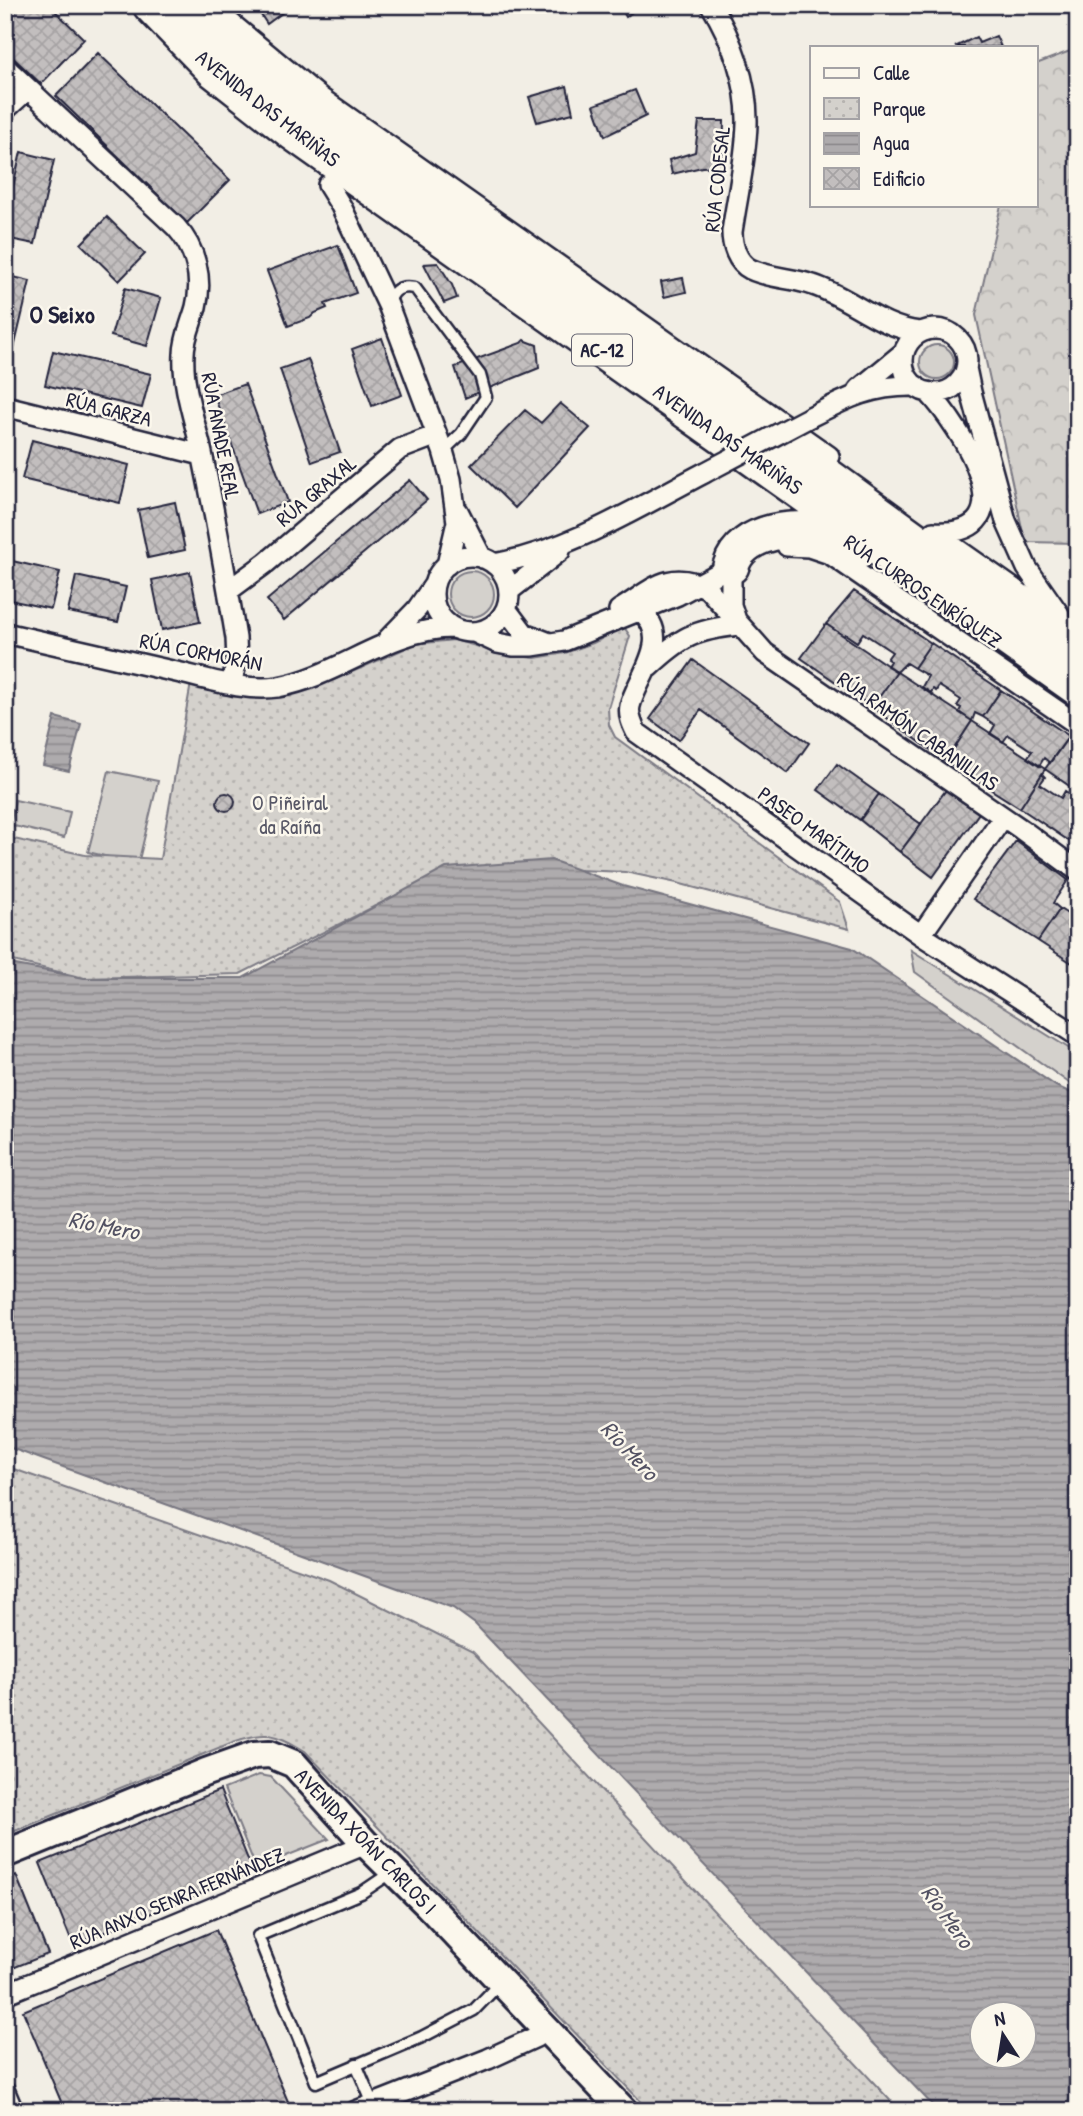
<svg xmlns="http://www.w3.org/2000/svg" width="1083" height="2116" font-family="'Patrick Hand',sans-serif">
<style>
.grass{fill:#d4d1cc;stroke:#7b7a84;stroke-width:2}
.forest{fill:url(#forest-crowns);stroke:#7b7a84;stroke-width:2}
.park{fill:url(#park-dots);stroke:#7b7a84;stroke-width:2}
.water{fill:url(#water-rules);stroke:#76747f;stroke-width:2;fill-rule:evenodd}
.building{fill:url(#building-cross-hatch);stroke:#22223b;stroke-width:2}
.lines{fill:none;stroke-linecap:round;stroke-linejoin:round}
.lane-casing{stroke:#22223b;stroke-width:15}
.street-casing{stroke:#22223b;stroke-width:24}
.secondary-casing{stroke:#22223b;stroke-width:32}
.highway-casing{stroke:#22223b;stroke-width:40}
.lane{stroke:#fbf7ec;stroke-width:10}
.street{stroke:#fbf7ec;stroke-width:19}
.secondary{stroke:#fbf7ec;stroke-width:26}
.highway{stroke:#fbf7ec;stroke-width:35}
.street-bridge-casing{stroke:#22223b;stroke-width:24;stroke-linecap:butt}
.street-bridge{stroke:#fbf7ec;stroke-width:19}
.labels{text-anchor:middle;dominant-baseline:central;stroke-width:5;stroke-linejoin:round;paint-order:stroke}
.shield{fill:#fbf7ec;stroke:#636270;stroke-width:2}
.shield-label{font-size:19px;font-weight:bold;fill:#22223b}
.street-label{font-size:21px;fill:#22223b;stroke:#fbf7ec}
.park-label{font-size:21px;fill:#575766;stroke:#fbf7ec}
.water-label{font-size:23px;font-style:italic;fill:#535263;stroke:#fbf7ec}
.quarter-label{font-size:24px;font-weight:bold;fill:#22223b;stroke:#fbf7ec}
</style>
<defs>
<pattern id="forest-crowns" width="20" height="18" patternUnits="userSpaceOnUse" patternTransform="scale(1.75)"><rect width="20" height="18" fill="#d4d1cc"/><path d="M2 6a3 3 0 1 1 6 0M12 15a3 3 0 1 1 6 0" fill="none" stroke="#b6b3b0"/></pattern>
<pattern id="park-dots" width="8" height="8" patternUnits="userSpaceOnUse" patternTransform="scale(1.75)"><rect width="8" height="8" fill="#d4d1cc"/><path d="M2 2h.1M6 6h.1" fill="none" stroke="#b6b3b0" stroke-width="1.8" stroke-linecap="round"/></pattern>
<pattern id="water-rules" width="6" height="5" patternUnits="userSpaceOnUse" patternTransform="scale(1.75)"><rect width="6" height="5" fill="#aeabad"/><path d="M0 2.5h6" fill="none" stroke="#8d8b8e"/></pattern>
<pattern id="building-cross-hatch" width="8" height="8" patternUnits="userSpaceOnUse" patternTransform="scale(1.75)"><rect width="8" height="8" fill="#c2bebe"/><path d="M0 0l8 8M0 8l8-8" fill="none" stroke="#a6a3a4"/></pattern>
</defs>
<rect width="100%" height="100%" fill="#f2eee5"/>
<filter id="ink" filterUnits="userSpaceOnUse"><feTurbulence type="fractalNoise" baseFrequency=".0143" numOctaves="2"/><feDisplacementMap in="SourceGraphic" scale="14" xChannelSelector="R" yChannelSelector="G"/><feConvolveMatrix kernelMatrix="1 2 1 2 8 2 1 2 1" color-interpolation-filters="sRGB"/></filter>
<g filter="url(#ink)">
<path class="grass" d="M920 362a17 17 0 1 1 34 0a17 17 0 1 1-34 0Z
M448 594a23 23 0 1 1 46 0a23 23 0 1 1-46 0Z
M109 771 158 781 138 864 88 852Z
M15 800 70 812 64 838 10 825Z
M911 950 1078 1054V1087L1069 1083 915 972Z
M259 1775 271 1777 329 1839 256 1868 224 1789Z"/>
<path class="forest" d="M1078 48V543L1025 542 976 315 1001 205H1036V64Z"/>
<path class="park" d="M624 627 630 636 608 708 609 725 615 737 840 902 849 929 677 883 625 872 507 867 429 879 240 974 84 978 5 959V837L85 855 160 859 191 683 287 692 334 680 415 644 454 640 509 655 535 658 565 653 593 643Z
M5 1466 329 1580 473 1652 900 2111H650L305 1751C275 1733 266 1730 233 1742L5 1835Z"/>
<path class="water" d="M55 717 81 724 69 771 43 765Z
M551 860 623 886 852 948 1056 1086 1078 1096V2111H938L475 1624 453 1608 5 1446V963L84 978H243L446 868ZM982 2014H1024V2056H982Z"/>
<path class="building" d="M5 5H49L84 39 41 84 5 50Z
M240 5H277L282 13 267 24 255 6 245 13Z
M619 5H641L626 17Z
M996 36 1001 47H955L976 37 979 43Z
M98 53 230 180 187 223 56 96Z
M567 86 573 113 537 122 529 97Z
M635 90 646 116 605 136 594 105Z
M699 121H724L723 166 702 167 672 174 669 160 695 152Z
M21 152 54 160 35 244 5 238V220Z
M107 217 145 254 119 281 81 244Z
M338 245 356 293 325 304 327 308 315 313 310 318 288 326 267 271Z
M438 263 452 285 457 298 444 303 424 264Z
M5 275 30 281 7 378H5Z
M683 278 686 292 664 297 661 282Z
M125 288 161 298 147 346 111 336Z
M382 338 402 395 372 406 352 349Z
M524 340 537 345 539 368 465 398 455 367 521 343Z
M53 351 151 374 142 408 45 385Z
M308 359 340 452 312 462 280 369Z
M245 384 288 502 257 514 214 395Z
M560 403 590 428 515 508 471 465 525 410 541 423Z
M32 440 129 465 120 503 22 479Z
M410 480 427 500 284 620 267 600Z
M175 502 185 550 148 558 138 510Z
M8 560 60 572 51 609 5 599V573Z
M190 572 200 622 162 630 152 580Z
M76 576 126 587 118 622 68 612Z
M854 591 931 643 914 668 906 663 897 672 887 666 890 661 887 659 892 652 863 633 857 642 845 634 844 636 826 624Z
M826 624 897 672 872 707 801 658Z
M931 643 1001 690 983 717 975 713 972 721 959 712 961 708 957 706 961 700 939 686 936 691 933 689 931 693 922 687 928 676 914 668Z
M693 660 809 743 788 773 701 710 679 740 650 719Z
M897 672 972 721 946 761 872 707Z
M1001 690 1069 736 1050 763 1044 758 1039 766 1027 758 1032 751 1008 735 1003 742 990 734 995 725 983 717Z
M972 721 1045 769 1020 808 946 761Z
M1069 736 1078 743V792L1045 769Z
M837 764 879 794 860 820 818 790Z
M1042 774 1045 777 1040 784 1061 798 1065 791 1078 800V847L1020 808Z
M946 790 979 813 933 877 900 852Z
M217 802a9 9 0 1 1 18 0a9 9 0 1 1-18 0Z
M879 794 921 824 900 852 860 820Z
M1016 841 1068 880 1053 903 1060 909 1038 941 973 899Z
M1060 909 1078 921V967L1038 941Z
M220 1790 253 1872 73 1945 40 1863Z
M16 1875 48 1954 5 1971V1880Z
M216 1930 292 2111H65L23 2011Z"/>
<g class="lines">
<defs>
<path id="lane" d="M389 304C392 290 400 285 415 288L480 375 486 397 461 434 443 451
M392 1872 361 1893 258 1936 316 2082 422 2037 474 2010 499 1984
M356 2064 373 2104"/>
<path id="street" d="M209 5 321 98 829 456
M711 5C732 39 748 83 747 124 746 160 737 197 732 232 732 245 737 262 750 269 768 278 793 278 813 285 850 297 880 328 920 332
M5 67 176 227C196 249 203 279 196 307 192 322 184 338 184 354 182 387 195 421 202 453 215 515 226 577 236 638L237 661 231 684
M5 110 28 89
M328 185 341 206 388 305 443 451 451 479 457 522 447 565
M903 361a32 32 0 1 1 64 0a32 32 0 1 1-64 0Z
M966 368 971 392 1006 521 1027 568 1059 614
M859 389 904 352
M928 392C960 426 1033 538 933 532
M5 406 202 455
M810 417C847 398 872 385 916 386
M458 511 482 558
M950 544 1078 634
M787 546 809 547 830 554 1078 725
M433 594a38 38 0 1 1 76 0a38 38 0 1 1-76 0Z
M494 564C570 550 637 508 704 473
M731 566V605L736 620
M228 591 266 563 400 449 437 435
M509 591 560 551
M506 609 524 633 547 642
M619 610C651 591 669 567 708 589L765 653 1021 829 1078 871
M639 611C676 636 636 679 630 706 628 715 632 724 636 732L921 935 1078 1036
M474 632 497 643 513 646H532L564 641 678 595 739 562
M5 633C61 646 117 658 172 671 205 678 244 692 278 687 340 676 389 628 453 628
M388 639 417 609 433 586
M649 667C681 637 694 630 738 625
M921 935 1003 817
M5 1994 366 1844
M5 2092 13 2111
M356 2111 488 2059 536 2037 546 2029"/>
<path id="secondary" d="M5 1854 206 1772 254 1755 270 1754 294 1764 366 1844 428 1905 624 2111"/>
<path id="highway" d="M151 5 214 70 294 133 1078 688
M182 5 223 44 311 114 651 354 805 460 1078 658
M731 566C741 530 798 524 829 534 840 538 849 544 858 551"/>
</defs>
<use href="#lane" class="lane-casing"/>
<use href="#street" class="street-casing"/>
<use href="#secondary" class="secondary-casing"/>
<use href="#highway" class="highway-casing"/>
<use href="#lane" class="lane"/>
<use href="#street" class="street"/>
<use href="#secondary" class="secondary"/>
<use href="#highway" class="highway"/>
<defs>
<path id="street-bridge" d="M704 473 810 417"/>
</defs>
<use href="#street-bridge" class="street-bridge-casing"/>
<use href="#street-bridge" class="street-bridge"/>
</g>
</g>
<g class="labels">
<rect class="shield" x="572" y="334.5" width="60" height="31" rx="5"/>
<g class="shield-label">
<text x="602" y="350">AC-12</text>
</g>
<g class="street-label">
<text transform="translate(268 108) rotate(38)">AVENIDA DAS MARIÑAS</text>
<text transform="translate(717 179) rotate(-84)">RÚA CODESAL</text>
<text transform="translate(109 409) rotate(14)">RÚA GARZA</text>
<text transform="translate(221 436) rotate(79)">RÚA ANADE REAL</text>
<text transform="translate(728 439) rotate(35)">AVENIDA DAS MARIÑAS</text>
<text transform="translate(316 491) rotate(-40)">RÚA GRAXAL</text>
<text transform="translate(923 591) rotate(34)">RÚA CURROS ENRÍQUEZ</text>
<text transform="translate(201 652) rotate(11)">RÚA CORMORÁN</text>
<text transform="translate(918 731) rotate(35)">RÚA RAMÓN CABANILLAS</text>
<text transform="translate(814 830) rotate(36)">PASEO MARÍTIMO</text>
<text transform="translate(366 1841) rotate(46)">AVENIDA XOÁN CARLOS I</text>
<text transform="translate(177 1898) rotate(-23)">RÚA ANXO SENRA FERNÁNDEZ</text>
</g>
<g class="park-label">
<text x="290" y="802">O Piñeiral<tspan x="290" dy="24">da Raíña</tspan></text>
</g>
<g class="water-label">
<text transform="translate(104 1225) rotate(11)">Río Mero</text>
<text transform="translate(630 1450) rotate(47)">Río Mero</text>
<text transform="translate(948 1916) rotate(54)">Río Mero</text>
</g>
<g class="quarter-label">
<text x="62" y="314">O Seixo</text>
</g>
</g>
<rect width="1083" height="2116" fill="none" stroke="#fbf7ec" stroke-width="28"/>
<rect x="14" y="14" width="1055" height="2088" fill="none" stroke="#22223b" stroke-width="2.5" filter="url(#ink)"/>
<rect x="810" y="46" width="228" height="161" fill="#fbf7ec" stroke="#a4a2a5" stroke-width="2"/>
<rect x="824" y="68" width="35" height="10" fill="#fbf7ec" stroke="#a4a2a5" stroke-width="2"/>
<text x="873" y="80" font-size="21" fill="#22223b">Calle</text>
<rect x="824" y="98" width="35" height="21" fill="url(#park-dots)" stroke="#a4a2a5" stroke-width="2"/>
<text x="873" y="116" font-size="21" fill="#22223b">Parque</text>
<rect x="824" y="133" width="35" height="21" fill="url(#water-rules)" stroke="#a4a2a5" stroke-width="2"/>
<text x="873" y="150" font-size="21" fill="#22223b">Agua</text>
<rect x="824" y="168" width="35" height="21" fill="url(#building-cross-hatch)" stroke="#a4a2a5" stroke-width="2"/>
<text x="873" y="186" font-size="21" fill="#22223b">Edificio</text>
<g transform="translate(1003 2035) rotate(348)"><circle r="33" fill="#fbf7ec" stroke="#a4a2a5" stroke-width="2"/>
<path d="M0-5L12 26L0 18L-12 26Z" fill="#22223b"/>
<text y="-10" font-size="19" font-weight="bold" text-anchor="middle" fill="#22223b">N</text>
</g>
</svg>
